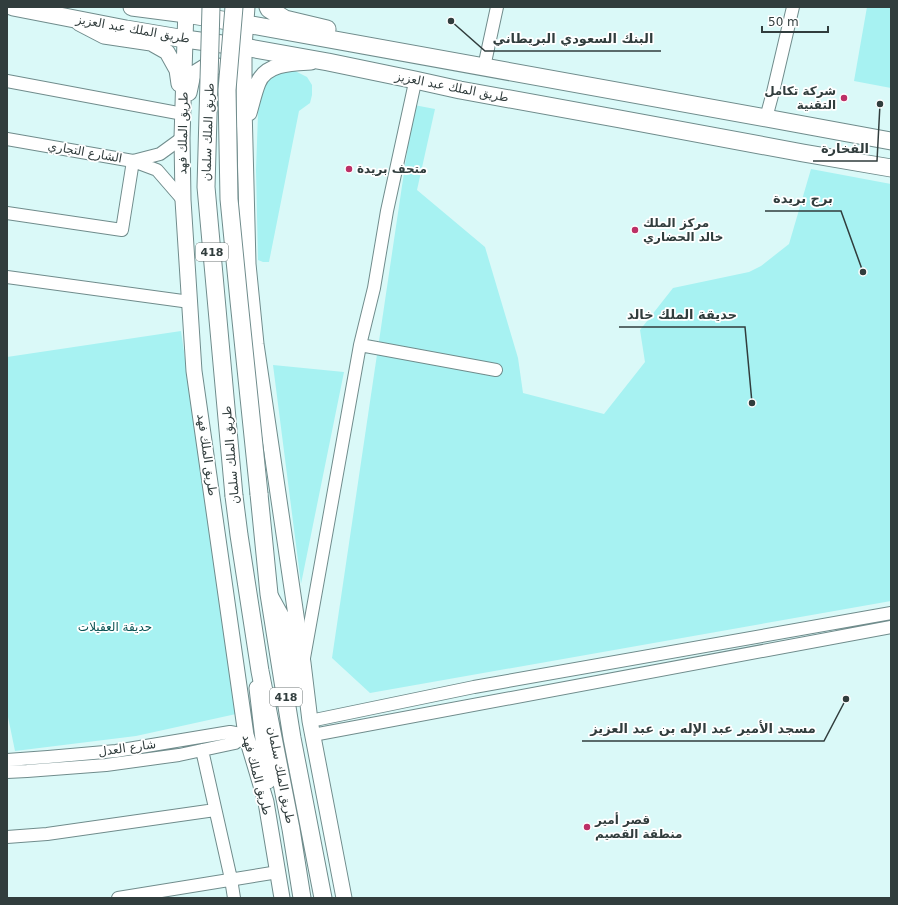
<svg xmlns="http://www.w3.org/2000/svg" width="898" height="905" font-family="'DejaVu Sans','Noto Naskh Arabic',sans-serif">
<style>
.green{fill:#a7f2f2}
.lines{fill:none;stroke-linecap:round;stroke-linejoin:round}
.minor-casing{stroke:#708c8c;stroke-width:14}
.major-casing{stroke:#708c8c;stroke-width:17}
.highway-casing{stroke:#708c8c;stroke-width:19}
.minor{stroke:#fff;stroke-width:12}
.major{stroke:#fff;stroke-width:15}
.highway{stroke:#fff;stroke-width:17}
.highway-bridge-casing{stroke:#708c8c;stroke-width:19;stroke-linecap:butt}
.highway-bridge{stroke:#fff;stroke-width:17}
.poi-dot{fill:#bc3066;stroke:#fff;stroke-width:1.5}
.labels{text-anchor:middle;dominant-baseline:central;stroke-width:3.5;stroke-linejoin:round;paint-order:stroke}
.shield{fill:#fff;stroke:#6f7777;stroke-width:1}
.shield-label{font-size:11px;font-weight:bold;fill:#313d3d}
.street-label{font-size:12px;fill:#313d3d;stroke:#fff}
.poi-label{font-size:12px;font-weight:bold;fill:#313d3d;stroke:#fff;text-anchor:start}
.park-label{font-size:12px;fill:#0b5354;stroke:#fff}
.leader{fill:none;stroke:#313d3d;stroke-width:1.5}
.callout-dot{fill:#313d3d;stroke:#fff;stroke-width:1.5}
.callout-label{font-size:13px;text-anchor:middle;font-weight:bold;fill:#313d3d;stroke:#fff;stroke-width:3.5;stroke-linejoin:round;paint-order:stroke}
</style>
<rect width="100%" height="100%" fill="#daf9f8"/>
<path class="green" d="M867 7H891V88L854 81Z
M291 69 307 77 312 85V95L310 103 299 111 269 262H263L258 260 256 170 259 86 266 75Z
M414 105 435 109 417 190 485 247 518 358 523 393 604 414 645 362 640 330 673 288 749 272 761 266 789 244 811 169 891 184V601L370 693 332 658Z
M181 331 236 714 136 736 15 751 7 712V357Z
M273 365 344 372 301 584Z"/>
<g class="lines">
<defs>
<path id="minor" d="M484 67 497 7
M7 81 183 114
M766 118 773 92 793 7
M7 139 133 161 160 154 182 138
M133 161 157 170 183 200
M7 213 122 230 133 161
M7 277 190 302
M360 345 496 370
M304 658 360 345 374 288 387 211 414 87 415 80
M310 721 474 687 891 613
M313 735 891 627
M202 750 231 879 234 898
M7 760 48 757 116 751 230 732 246 735
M7 772 27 771 106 765 179 755 235 743 246 735
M7 837 47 834 215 810
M118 898 278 872"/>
<path id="major" d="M186 7 182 138 183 200 194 371 246 735 266 802 282 898
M247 7 244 47V106L248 264 256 344 303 663 310 721 344 898
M79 23 104 36 151 43 167 52 177 70 179 84
M189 93 193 74 209 64 232 69 237 76
M249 113C252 103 254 93 258 83 266 63 293 63 311 62
M271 597 282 617 297 686
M257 688 268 781"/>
<path id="highway" d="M13 7 126 29 185 39 244 47 328 62 415 80 460 90 620 119 803 153 891 168
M132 7 186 14 246 24 766 118 891 141
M268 7 269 9 285 19 327 29
M259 494 269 594 292 738 323 898
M234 496 239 535 260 671 291 829 302 898"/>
</defs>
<use href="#minor" class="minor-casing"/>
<use href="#major" class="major-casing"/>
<use href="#highway" class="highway-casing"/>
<use href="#minor" class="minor"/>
<use href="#major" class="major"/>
<use href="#highway" class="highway"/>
<defs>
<path id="highway-bridge" d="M211 7 206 187 234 496
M234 7 227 90 229 199 239 301 259 494"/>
</defs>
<use href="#highway-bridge" class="highway-bridge-casing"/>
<use href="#highway-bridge" class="highway-bridge"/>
</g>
<g class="poi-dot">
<circle cx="844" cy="98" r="4"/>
<circle cx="349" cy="169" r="4"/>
<circle cx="635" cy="230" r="4"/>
<circle cx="587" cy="827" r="4"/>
</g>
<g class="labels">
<g class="shield">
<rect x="196" y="243" width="32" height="18" rx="3"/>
<rect x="270" y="688" width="32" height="18" rx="3"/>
</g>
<g class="shield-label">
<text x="212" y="252">418</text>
<text x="286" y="697">418</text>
</g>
<g class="street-label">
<text transform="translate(133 29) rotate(10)">طريق الملك عبد العزيز</text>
<text transform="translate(452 87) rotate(11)">طريق الملك عبد العزيز</text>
<text transform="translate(208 132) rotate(-88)">طريق الملك سلمان</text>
<text transform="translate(183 133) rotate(-89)">طريق الملك فهد</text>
<text transform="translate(85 152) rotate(10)">الشارع التجاري</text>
<text transform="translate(207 455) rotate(82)">طريق الملك فهد</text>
<text transform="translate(231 455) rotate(-95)">طريق الملك سلمان</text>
<text transform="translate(127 748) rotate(-8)">شارع العدل</text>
<text transform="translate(257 775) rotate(75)">طريق الملك فهد</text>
<text transform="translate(281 775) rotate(79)">طريق الملك سلمان</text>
</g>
<g class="poi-label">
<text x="836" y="91" text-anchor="end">شركة تكامل<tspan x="836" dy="14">التقنية</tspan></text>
<text x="357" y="169">متحف بريدة</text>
<text x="643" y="223">مركز الملك<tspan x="643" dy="14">خالد الحضاري</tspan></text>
<text x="595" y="820">قصر أمير<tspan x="595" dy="14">منطقة القصيم</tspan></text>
</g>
<g class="park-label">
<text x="115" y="627">حديقة العقيلات</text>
</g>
</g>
<path class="leader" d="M451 21L485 51H661M880 104L877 161H813M863 272L841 211H765M752 403L745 327H619M846 699L824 741H582"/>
<g class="callout-dot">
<circle cx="451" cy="21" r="4"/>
<circle cx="880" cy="104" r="4"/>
<circle cx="863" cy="272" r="4"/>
<circle cx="752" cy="403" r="4"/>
<circle cx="846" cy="699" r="4"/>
</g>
<g class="callout-label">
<text x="573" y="43">البنك السعودي البريطاني</text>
<text x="845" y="153">الفخارة</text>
<text x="803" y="203">برج بريدة</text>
<text x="682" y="319">حديقة الملك خالد</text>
<text x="703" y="733">مسجد الأمير عبد الإله بن عبد العزيز</text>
</g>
<rect width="898" height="905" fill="none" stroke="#313d3d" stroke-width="16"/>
<path d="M762 26v6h66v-6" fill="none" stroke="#313d3d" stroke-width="2"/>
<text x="768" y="26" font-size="12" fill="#313d3d" stroke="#ffffff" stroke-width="3" paint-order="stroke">50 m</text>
</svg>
